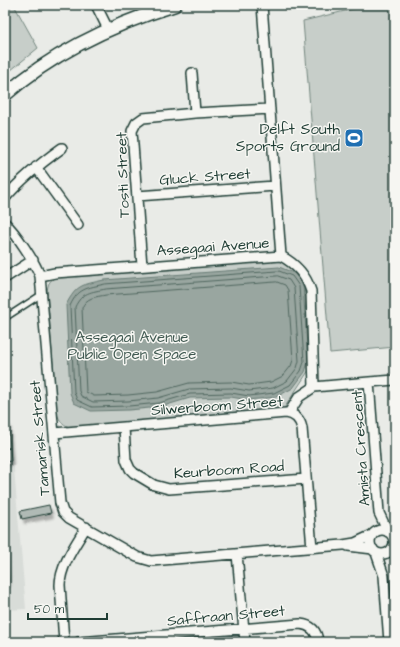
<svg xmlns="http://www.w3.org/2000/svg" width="400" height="647" font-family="'Architects Daughter',sans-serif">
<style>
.built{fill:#d8dcd8}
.green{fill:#c7cec9;stroke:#73867e}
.water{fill:#99a6a0;stroke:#687c75}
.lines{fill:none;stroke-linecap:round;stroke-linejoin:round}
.shore{stroke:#50675f;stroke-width:1}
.building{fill:#b0bab5;stroke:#1f3d34;filter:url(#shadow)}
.service-casing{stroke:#1f3d34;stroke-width:8}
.minor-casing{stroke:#1f3d34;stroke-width:12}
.tertiary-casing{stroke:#1f3d34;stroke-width:15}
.service{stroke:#f6f6f2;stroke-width:4.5}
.minor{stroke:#f6f6f2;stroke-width:9}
.tertiary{stroke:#f6f6f2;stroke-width:12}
.labels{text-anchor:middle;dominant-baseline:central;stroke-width:3;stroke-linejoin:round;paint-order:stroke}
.poi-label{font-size:15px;fill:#1f3d34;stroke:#f6f6f2;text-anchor:end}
.street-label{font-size:15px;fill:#1f3d34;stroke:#f6f6f2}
.park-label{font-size:15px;fill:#415a52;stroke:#f6f6f2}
</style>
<defs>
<filter id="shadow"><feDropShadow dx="2.5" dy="4.5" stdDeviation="1" flood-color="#0004"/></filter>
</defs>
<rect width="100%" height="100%" fill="#e9ebe7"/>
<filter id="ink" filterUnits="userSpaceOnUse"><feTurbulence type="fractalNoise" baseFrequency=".025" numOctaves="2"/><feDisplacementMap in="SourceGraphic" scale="8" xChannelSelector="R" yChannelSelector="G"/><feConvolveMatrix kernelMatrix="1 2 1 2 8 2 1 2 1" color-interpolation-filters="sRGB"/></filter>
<g filter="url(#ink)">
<path class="built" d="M5 364 26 609 5 610Z"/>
<path class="green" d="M5 5H14L38 48 5 75Z
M370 5H395V347L330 353 303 21Z
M278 258 295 270 304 283 309 370 283 410 73 428C64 426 59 421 57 413L47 290 49 283 54 277Z"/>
<path class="water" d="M279 267 294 273 303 284 308 362 305 372 293 388 276 397 248 400 231 397 190 398 160 407 129 410 91 411 74 403 70 393 66 305C77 284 82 285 104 280Z"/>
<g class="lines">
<path class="shore" d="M279 271 292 276 299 286 304 362 301 371 290 385 274 393 249 396 231 393 190 394 159 403 129 406 92 407 77 400 74 392 70 306C78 288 87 288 105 284Z
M278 276 289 280 294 288 299 361 297 368 287 381 273 388 249 391 231 388 189 389 158 398 128 401 93 402 81 396 79 391 75 307C82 292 91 292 106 289Z
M277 282 285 285 288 290 293 360 291 366 283 376 271 382 249 385 231 382 189 383 157 392 128 395 94 396 86 392 82 308C86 297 96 297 106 295Z"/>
</g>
<path class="building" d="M5 422H8L9 434 5 435Z
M5 435H9L10 448H5Z
M10 448 11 461 5 462V449Z
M49 505 51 513 22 519 20 511Z
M5 536 8 582H5Z"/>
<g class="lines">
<defs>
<path id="service" d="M5 318 42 294"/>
<path id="minor" d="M96 5 108 29
M192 73 195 113
M36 167 78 225
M137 196 275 186
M5 198C22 178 41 163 62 148
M5 223C16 233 35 262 40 276L60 503 63 512 69 518 137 557 151 561 343 545 355 543 372 535
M281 256C296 264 306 275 311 291L314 387
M142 266 132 131 136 123 143 118 195 113 270 109
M40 276 55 273 281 256 262 5
M5 278 33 260
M289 413 299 397 314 387 369 382
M124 427 126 460 130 469 134 473 154 485 169 489 306 479
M54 433 286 413C295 414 300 419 302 428L312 548
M370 542a12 12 0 1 1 24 0a12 12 0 1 1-24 0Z
M388 532 379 513 369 382 395 380
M348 546 373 549
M376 553 384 576 389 642
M237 554 245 642
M64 642 60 585C60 566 76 544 86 527
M79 642 300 624C311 625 317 631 318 642"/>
<path id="tertiary" d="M5 95C53 52 114 24 175 5"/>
</defs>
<use href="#service" class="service-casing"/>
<use href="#minor" class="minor-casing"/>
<use href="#tertiary" class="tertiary-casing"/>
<use href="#service" class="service"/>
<use href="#minor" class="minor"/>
<use href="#tertiary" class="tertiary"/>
</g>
</g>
<defs>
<symbol id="stadium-square" viewBox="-11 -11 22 22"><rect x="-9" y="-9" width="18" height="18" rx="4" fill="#1f6fb2" stroke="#f6f6f2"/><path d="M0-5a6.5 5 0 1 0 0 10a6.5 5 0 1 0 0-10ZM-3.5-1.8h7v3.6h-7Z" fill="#fff"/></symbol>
</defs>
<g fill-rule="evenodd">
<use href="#stadium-square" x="343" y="127" width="22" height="22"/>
</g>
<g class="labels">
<g class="poi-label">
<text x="340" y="129">Delft South<tspan x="340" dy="17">Sports Ground</tspan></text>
</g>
<g class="street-label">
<text transform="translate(123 175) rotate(-92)">Tosti Street</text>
<text transform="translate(205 177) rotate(-4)">Gluck Street</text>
<text transform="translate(213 247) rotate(-4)">Assegaai Avenue</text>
<text transform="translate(217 406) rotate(-4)">Silwerboom Street</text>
<text transform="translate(40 438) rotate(-95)">Tamarisk Street</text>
<text transform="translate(361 448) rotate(-94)">Amista Crescent</text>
<text transform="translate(229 470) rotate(-4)">Keurboom Road</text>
<text transform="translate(226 616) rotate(-5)">Saffraan Street</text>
</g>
<g class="park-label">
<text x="132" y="337">Assegaai Avenue<tspan x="132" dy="17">Public Open Space</tspan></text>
</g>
</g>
<rect width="400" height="647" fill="none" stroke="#f6f6f2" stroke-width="20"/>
<rect x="10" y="10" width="380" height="627" fill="none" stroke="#1f3d34" stroke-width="1.5" filter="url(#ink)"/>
<path d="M28 613v6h79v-6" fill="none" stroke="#1f3d34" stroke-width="2"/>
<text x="34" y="613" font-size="12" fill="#1f3d34" stroke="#f6f6f2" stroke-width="3" paint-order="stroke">50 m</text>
</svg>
